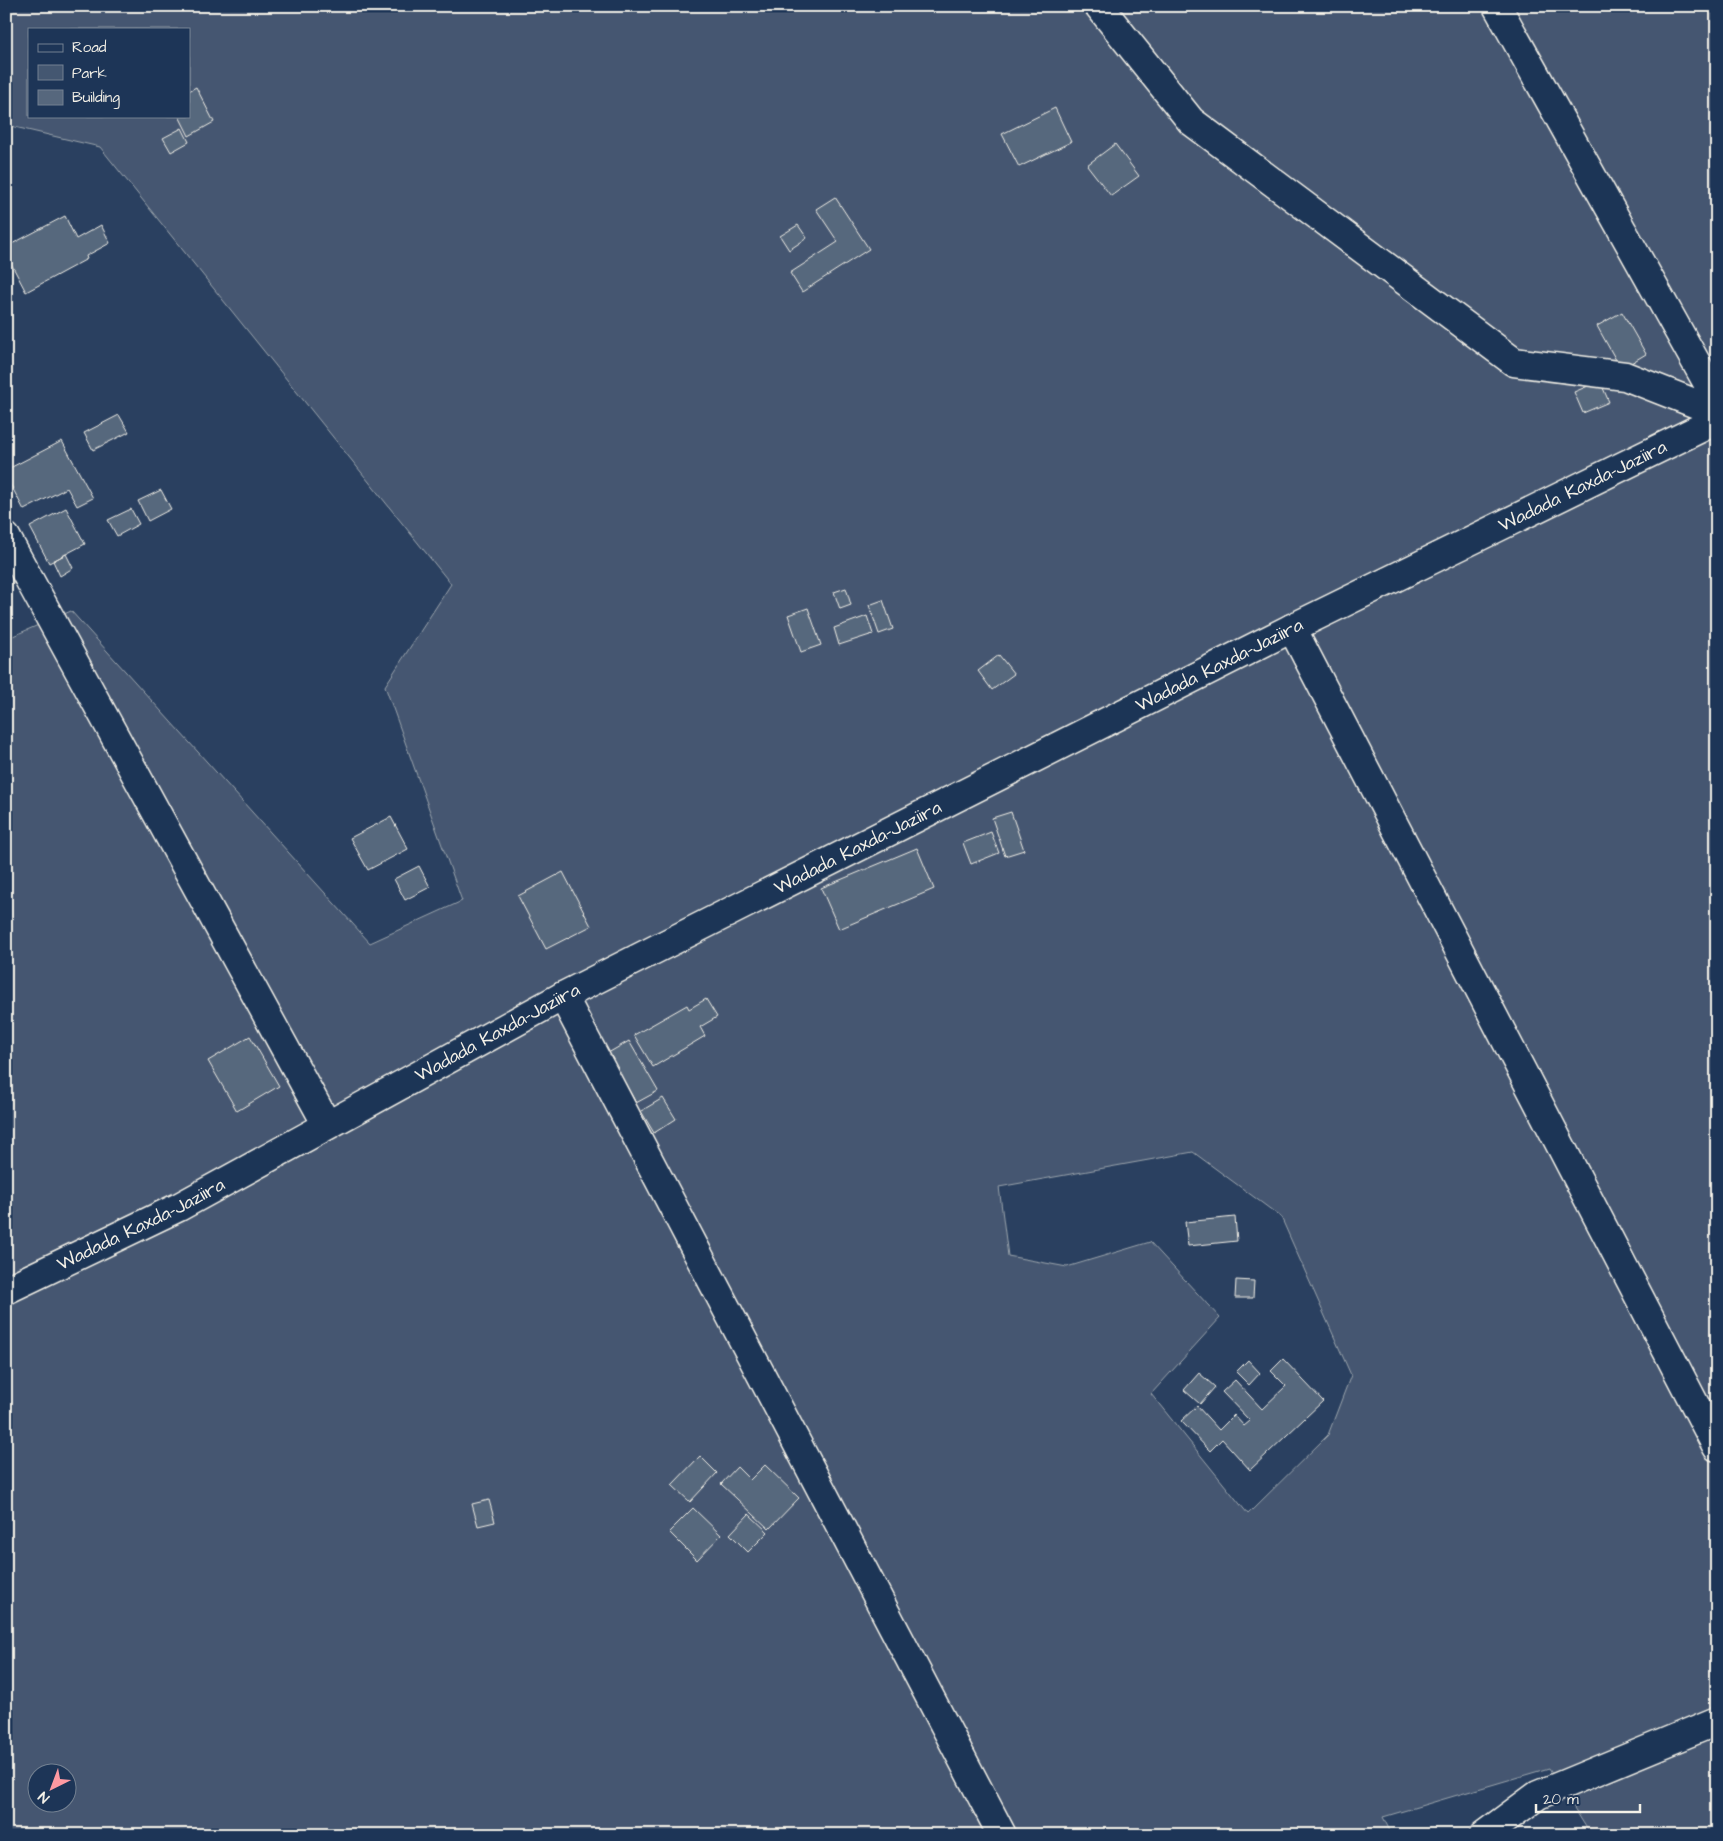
<svg xmlns="http://www.w3.org/2000/svg" width="1723" height="1841" font-family="'Architects Daughter',sans-serif">
<style>
.green{fill:#445771;stroke:#9ca4ac;fill-rule:evenodd}
.building{fill:#56677d;stroke:#f4f1e8}
.lines{fill:none;stroke-linecap:round;stroke-linejoin:round}
.minor-casing{stroke:#f4f1e8;stroke-width:31}
.tertiary-casing{stroke:#f4f1e8;stroke-width:31}
.minor{stroke:#1d3557;stroke-width:28}
.tertiary{stroke:#1d3557;stroke-width:28}
.labels{text-anchor:middle;dominant-baseline:central;stroke-width:4;stroke-linejoin:round;paint-order:stroke}
.street-label{font-size:19px;fill:#f4f1e8;stroke:#1d3557}
</style>
<rect width="100%" height="100%" fill="#2a4060"/>
<filter id="ink" filterUnits="userSpaceOnUse"><feTurbulence type="fractalNoise" baseFrequency=".02" numOctaves="2"/><feDisplacementMap in="SourceGraphic" scale="10" xChannelSelector="R" yChannelSelector="G"/><feConvolveMatrix kernelMatrix="1 2 1 2 8 2 1 2 1" color-interpolation-filters="sRGB"/></filter>
<g filter="url(#ink)">
<path class="green" d="M6 6H1717V1835H1591L1549 1768 1383 1817 1392 1835H6V639L71 611 370 943 462 901 385 686 451 584 100 147 6 125ZM29 29H189V116H29ZM1193 1152 1281 1217 1351 1375 1328 1435 1248 1514 1151 1394 1220 1318 1150 1242 1067 1267 1008 1256 999 1187ZM38 1774H68V1804H38Z"/>
<path class="building" d="M196 87 214 122 189 136 179 116H189V91Z
M1055 108 1071 142 1019 167 1002 134Z
M182 128 189 142 171 152 163 138Z
M1115 144 1139 176 1111 196 1087 165Z
M835 197 869 249 802 292 790 273 838 242 816 209Z
M65 216 76 239 101 225 110 243 86 256 87 259 26 292 6 254V247Z
M798 225 807 238 789 250 780 236Z
M1622 312 1646 354 1621 369 1597 326Z
M1600 381 1609 402 1583 413 1574 392Z
M119 415 129 432 93 450 84 433Z
M62 441 93 498 77 506 67 488 24 510 6 476V470Z
M161 490 171 509 148 521 138 501Z
M66 508 85 544 49 563 30 527Z
M131 509 139 524 117 536 108 520Z
M66 554 73 568 60 576 53 561Z
M846 588 851 605 840 609 834 592Z
M883 600 893 629 879 634 869 605Z
M808 608 821 645 801 652 788 615Z
M867 616 873 634 839 645 834 628Z
M999 655 1014 674 992 690 978 671Z
M1011 812 1024 850 1005 856 992 818Z
M391 817 408 849 368 870 350 838Z
M991 832 999 853 971 864 963 843Z
M917 848 934 889 839 929 821 888Z
M419 866 430 887 405 900 394 879Z
M563 872 591 926 546 949 518 896Z
M706 999 717 1017 700 1027 705 1036 653 1067 634 1035 687 1005 689 1009Z
M250 1036 279 1086 237 1111 208 1061Z
M629 1041 658 1091 636 1103 608 1053Z
M663 1098 676 1119 654 1133 641 1111Z
M1235 1217 1237 1241 1188 1246 1185 1222Z
M1236 1280 1254 1281 1253 1298H1235Z
M1283 1359 1323 1401 1250 1470 1222 1439 1210 1451 1181 1421 1197 1406 1219 1430 1234 1415 1244 1426 1250 1421 1222 1392 1235 1380 1262 1409 1286 1386 1271 1371Z
M1248 1360 1260 1373 1249 1385 1236 1372Z
M1199 1373 1215 1387 1200 1404 1184 1390Z
M700 1456 717 1473 690 1502 672 1485Z
M765 1465 799 1498 769 1529 721 1484 737 1467 750 1480Z
M489 1500 495 1522 478 1526 472 1504Z
M693 1508 721 1535 697 1560 669 1532Z
M749 1514 768 1532 748 1552 730 1534Z"/>
<g class="lines">
<defs>
<path id="minor" d="M1099 6 1191 121 1514 362 1625 376 1717 412
M1497 6 1717 400
M6 537 327 1125
M1292 628 1717 1447
M563 996 1002 1835
M1484 1835 1538 1795 1717 1721"/>
<g id="tertiary">
<path id="s1" d="M6 1290 179 1207 563 996 1292 628 1717 420"/>
</g>
</defs>
<use href="#minor" class="minor-casing"/>
<use href="#tertiary" class="tertiary-casing"/>
<use href="#minor" class="minor"/>
<use href="#tertiary" class="tertiary"/>
</g>
</g>
<g class="labels">
<g class="street-label">
<text stroke="none"><textPath href="#s1" startOffset="1770">Wadada Kaxda-Jaziira</textPath></text>
<text stroke="none"><textPath href="#s1" startOffset="1365">Wadada Kaxda-Jaziira</textPath></text>
<text stroke="none"><textPath href="#s1" startOffset="960">Wadada Kaxda-Jaziira</textPath></text>
<text stroke="none"><textPath href="#s1" startOffset="555">Wadada Kaxda-Jaziira</textPath></text>
<text stroke="none"><textPath href="#s1" startOffset="150">Wadada Kaxda-Jaziira</textPath></text>
</g>
</g>
<rect width="1723" height="1841" fill="none" stroke="#1d3557" stroke-width="25"/>
<rect x="12" y="12" width="1698" height="1816" fill="none" stroke="#f4f1e8" stroke-width="2" filter="url(#ink)"/>
<rect x="28" y="28" width="162" height="90" fill="#1d3557" stroke="#738091"/>
<rect x="38" y="44" width="25" height="8" fill="#1d3557" stroke="#738091"/>
<text x="72" y="52" font-size="15" fill="#f4f1e8">Road</text>
<rect x="38" y="65" width="25" height="15" fill="#445771" stroke="#738091"/>
<text x="72" y="78" font-size="15" fill="#f4f1e8">Park</text>
<rect x="38" y="90" width="25" height="15" fill="#56677d" stroke="#738091"/>
<text x="72" y="102" font-size="15" fill="#f4f1e8">Building</text>
<g transform="translate(52 1788) rotate(222)"><circle r="24" fill="#1d3557" stroke="#738091"/>
<path d="M0-4L9 19L0 12L-9 19Z" fill="#ff9aa2"/>
<text y="-8" font-size="14" font-weight="bold" text-anchor="middle" fill="#f4f1e8">N</text>
</g>
<path d="M1536 1804v8h104v-8" fill="none" stroke="#f4f1e8" stroke-width="2.5"/>
<text x="1543" y="1804" font-size="15" fill="#f4f1e8" stroke="#1d3557" stroke-width="4" paint-order="stroke">20 m</text>
</svg>
